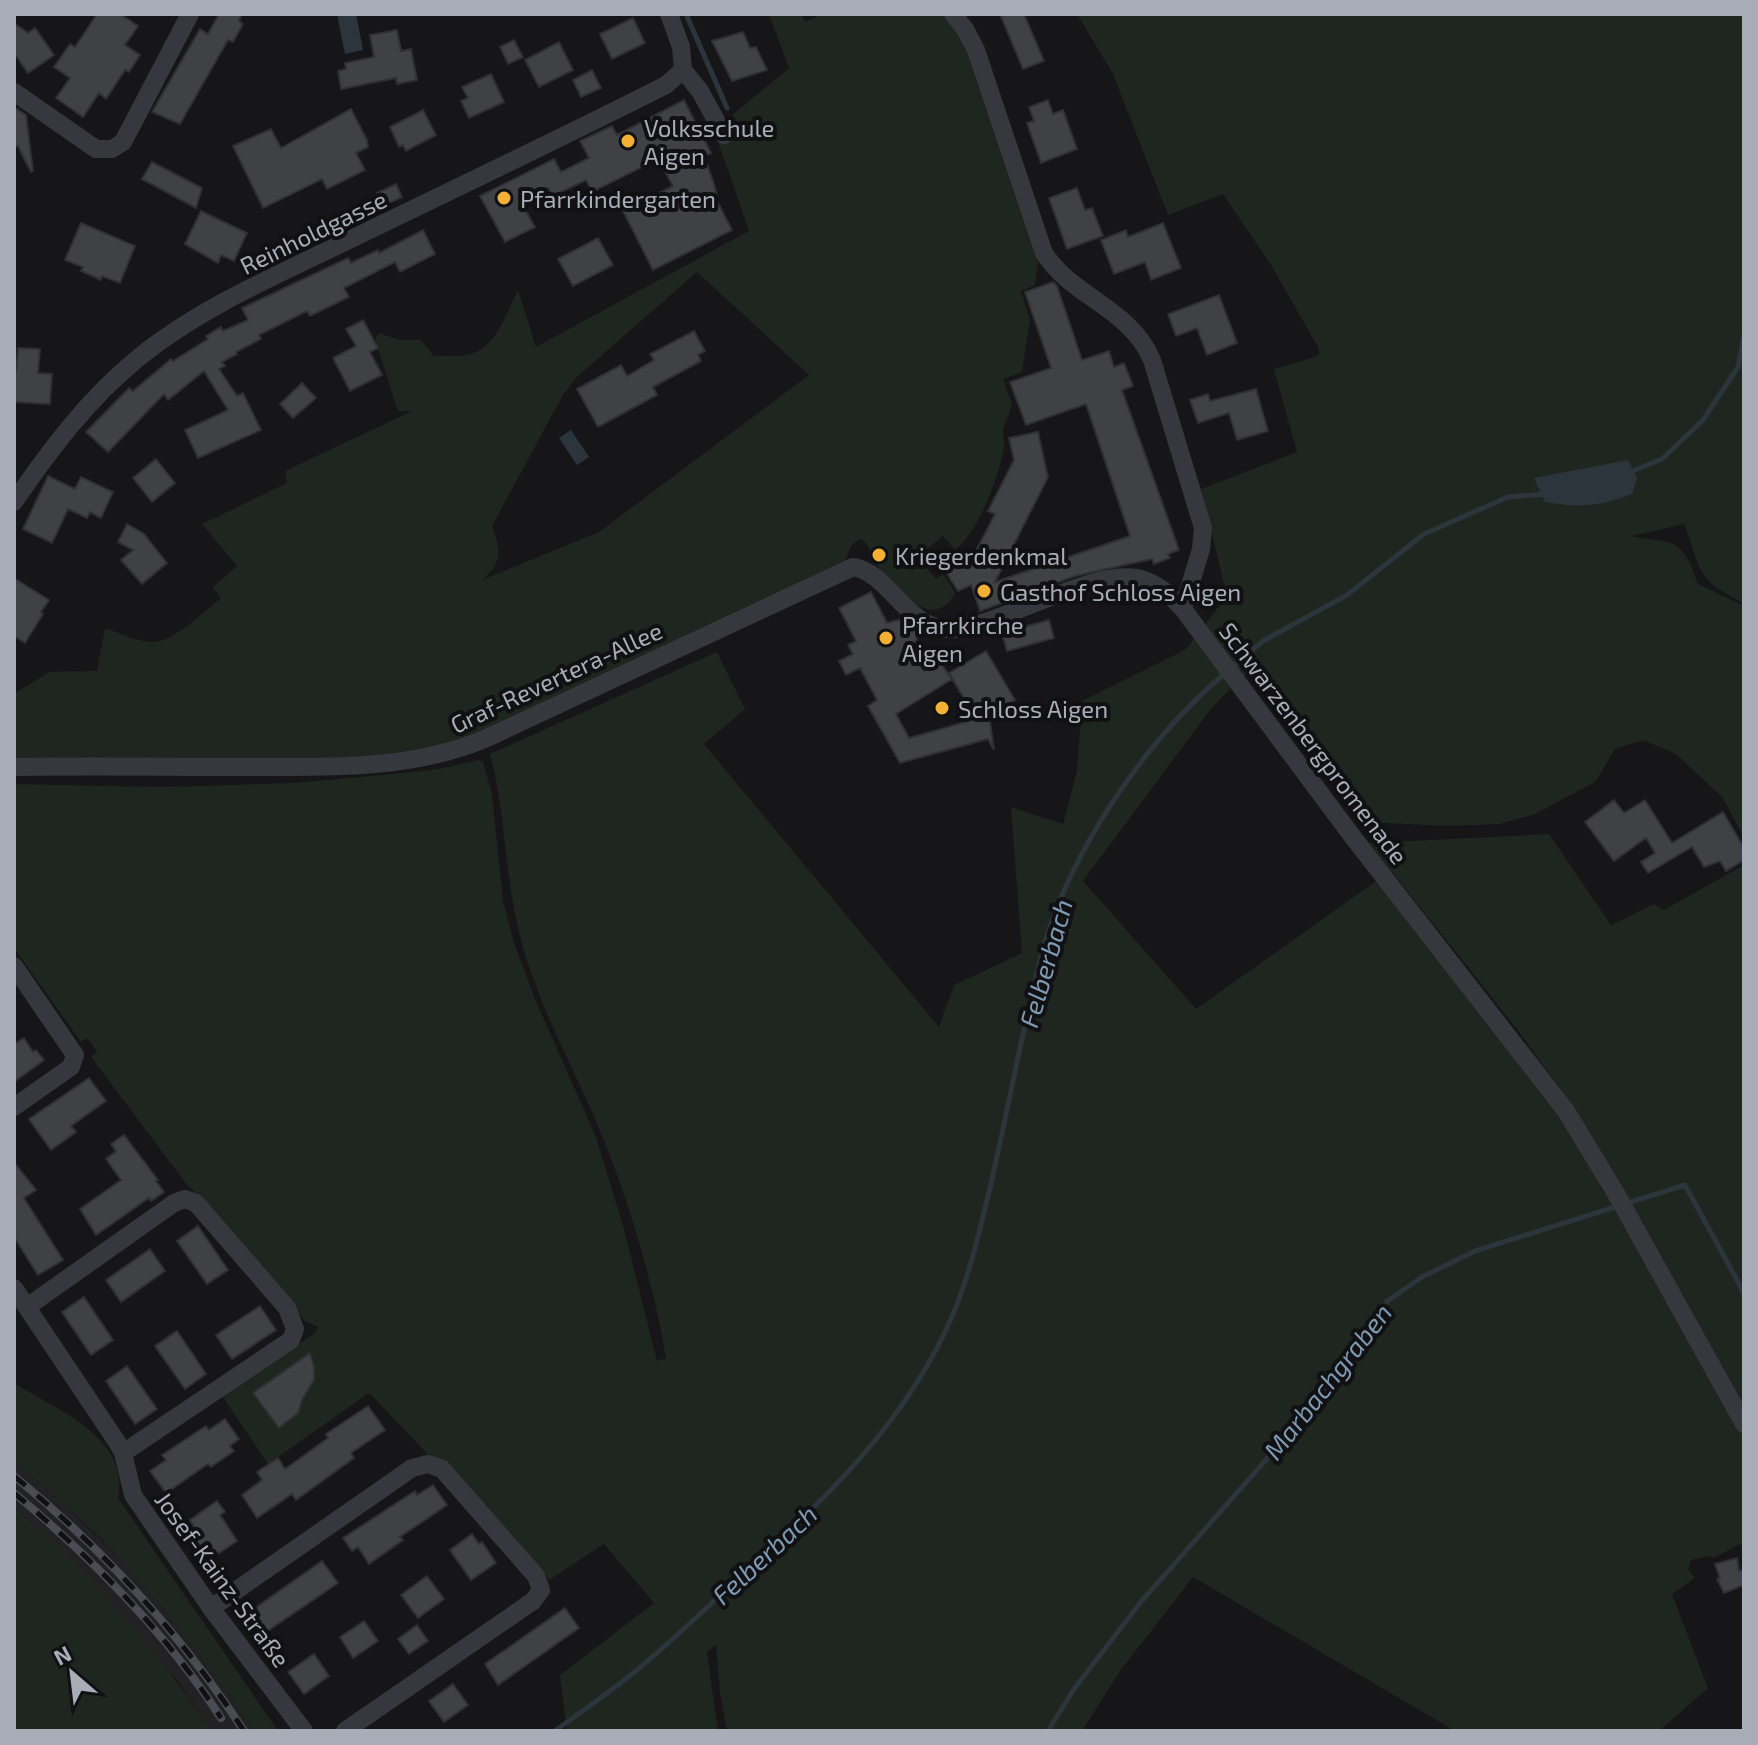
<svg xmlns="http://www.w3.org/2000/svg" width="1758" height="1745" font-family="'Exo 2',sans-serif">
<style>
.built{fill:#222225}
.green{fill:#1e261f;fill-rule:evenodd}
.water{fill:#2c353c}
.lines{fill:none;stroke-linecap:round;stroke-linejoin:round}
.stream{stroke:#2c353c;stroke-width:5}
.building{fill:#404145;stroke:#303034;stroke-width:2}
.minor{stroke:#37383d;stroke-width:18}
.rail-casing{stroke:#4a4c52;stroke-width:8}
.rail{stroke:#111113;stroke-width:5;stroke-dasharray:15;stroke-linecap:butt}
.poi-dot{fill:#f2b134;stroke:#111113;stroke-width:3}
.labels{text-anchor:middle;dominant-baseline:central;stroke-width:8;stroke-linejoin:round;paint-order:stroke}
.poi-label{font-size:24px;fill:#a8adb8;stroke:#111113;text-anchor:start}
.street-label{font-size:24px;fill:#a8adb8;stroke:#111113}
.water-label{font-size:26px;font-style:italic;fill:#7f9bb3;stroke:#111113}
</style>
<rect width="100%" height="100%" fill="#161618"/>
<path class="built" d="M14 1462 66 1506 136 1575 210 1666 254 1731H213L178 1681 37 1527 14 1507Z"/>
<path class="green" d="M769 14H801L805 22 823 14H944L965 43 1038 261 1035 285 1021 291 1030 319 1022 372 1003 379 1012 405C1010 413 1006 421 1003 429 1002 434 1005 441 1004 447 999 477 979 531 955 550L943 536 918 556 936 579 943 574 955 592C952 601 946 606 938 609 919 615 888 582 878 567 872 558 871 547 862 539 849 542 849 554 843 565L485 730 441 746 365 757 302 760H14V694L49 672 97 671 105 628C120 633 137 642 153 642 174 642 204 611 221 598L213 587 237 566 202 524 287 483 285 471 412 411H398L375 339 379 333 399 340H421L434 356C446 355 464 358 474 353 499 342 506 313 518 290L536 347 749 231 714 130 789 68ZM697 272 809 375 599 532 482 580C503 563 501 549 492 526L563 395 577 377Z
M1077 14H1744V604C1734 597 1720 591 1711 583 1695 569 1693 543 1684 524L1631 536C1674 544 1682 536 1698 584L1744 606V837L1722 797 1676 754 1643 740 1615 749 1595 782 1535 814 1500 824 1447 826 1367 822 1280 708 1261 668 1239 679 1210 710 1083 881 1196 1009 1379 879C1456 978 1550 1080 1604 1193L1620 1189 1574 1108 1517 1029 1369 843 1549 834 1611 925 1654 904 1664 910 1744 865V1542L1714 1558 1710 1556 1691 1560 1688 1569 1695 1578 1672 1594 1708 1688 1659 1731H1455L1193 1577 1120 1671 1082 1731H727L720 1692 716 1645 707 1652 718 1731H567L560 1675 654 1603 604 1544 549 1580 369 1393 268 1464 222 1396 315 1333 318 1327 305 1321 214 1210 187 1185 91 1057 97 1052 87 1038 81 1042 14 948V784L161 787 295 783 414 772 445 768 478 760 483 762 492 794 503 901 514 943 535 999 596 1137 624 1229 657 1361 666 1358C654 1287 630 1203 602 1136 578 1076 545 1019 526 957 504 890 508 822 490 754L717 652 745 709 704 744 939 1027 954 985 1022 953 1011 807 1063 824 1077 771 1082 701 1185 650 1227 596 1201 489 1297 452 1274 369 1315 357 1319 354V349L1271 265 1223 194 1168 215 1113 74Z
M14 1383C57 1410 130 1437 118 1498L278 1731H254C208 1663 159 1598 101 1539 74 1512 44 1487 14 1462Z
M14 1507C92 1572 155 1649 213 1731H14Z"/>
<path class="water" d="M337 14H356L363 50 345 54Z
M571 430 589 457 577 465 559 438Z
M1628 460 1637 478 1632 494C1597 507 1581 508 1545 502L1534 478Z"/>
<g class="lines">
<path class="stream" d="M686 14 727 108
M1630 472 1662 459 1703 420 1738 367 1744 336
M1232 667 1263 641 1347 595 1424 534 1508 497 1547 494
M555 1731C583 1710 611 1692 638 1669 675 1639 709 1605 744 1573 828 1497 909 1419 954 1312 970 1273 980 1229 990 1188 1008 1110 1022 1030 1042 953 1069 852 1145 741 1224 674
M1048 1731 1074 1689 1140 1603 1309 1411 1362 1344 1386 1302 1422 1277 1475 1251 1685 1185 1744 1293"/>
</g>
<path class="building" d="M97 14H120L138 26 125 45 140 55 129 72 125 70 106 99 99 93 83 117 56 98 70 78 54 67 70 44 75 47Z
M219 14H242L239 21 243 24 233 42 228 40 180 124 152 112 200 29 208 34Z
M1000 14H1024L1044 61 1023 69Z
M633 18 645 43 612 59 600 34Z
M14 23 28 33 35 28 54 55 28 73 14 53Z
M397 30 401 51 411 49 417 80 397 84 396 78 341 89 338 71 346 69 345 63 374 57 370 35Z
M743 32 750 48 756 47 767 70 732 81 712 41Z
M514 40 523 57 508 64 500 47Z
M559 42 573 70 539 87 525 60Z
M592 70 601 88 581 97 573 80Z
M491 74 504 102 469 118 461 101 468 98 462 87Z
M684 100 711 153 704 156 714 184 717 196 715 197 732 230 653 270 623 211 673 186 658 159 592 192 586 180 553 196 548 188 520 201 535 227 505 242 480 196 554 159 561 172 589 158 580 141 612 126 617 135Z
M1048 100 1053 114 1063 110 1077 149 1041 163 1027 123 1034 121 1029 107Z
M14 107 26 115 33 171 31 172 18 146 14 147Z
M351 109 367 140 368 147 356 153 365 170 327 189 322 179 263 208 233 146 271 129 281 148Z
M423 110 436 135 406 151 403 145 399 147 390 127Z
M152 162 202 188 196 208 142 179Z
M396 184 402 197 383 206 377 193Z
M1077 188 1085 210 1092 208 1103 236 1067 249 1049 198Z
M201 211 247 233 234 261 221 255 218 263 185 244Z
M81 223 135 246 120 283 102 276 101 280 81 271 83 267 65 260Z
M1163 223 1181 268 1151 280 1145 262 1114 274 1101 240 1126 230 1128 237Z
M423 230 435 254 400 272 395 262 344 288 349 297 310 316 307 311 259 335 261 339 236 352 237 354 222 362 225 366 219 369 237 396 243 393 261 430 198 458 185 430 228 410 204 371 168 400 164 394 108 452 86 432 129 388 133 391 171 359 173 361 208 339 206 336 221 327 223 331 248 320 242 308 348 258 351 263 378 250 379 253Z
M598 238 613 265 573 286 558 259Z
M1053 282 1057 286 1082 360 1109 351 1114 367 1124 363 1133 386 1122 390 1179 550 1168 554 1170 558 1154 564 1152 559 1075 576 980 611 971 585 958 591 946 572 973 552 975 553 995 514 988 511 1014 460 1009 438 1038 432 1048 477 995 582 1130 536 1086 404 1026 425 1010 382 1051 368 1025 292Z
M1219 295 1237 343 1207 355 1197 328 1176 336 1168 314Z
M363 320 378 348 370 352 382 375 350 391 333 358 356 346 346 329Z
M694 331 705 351 698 355 701 361 653 387 657 395 598 427 577 389 621 365 627 376 654 360 650 354Z
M18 348 40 349 38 373 52 374 50 404 14 402V371H16Z
M302 383 316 398 293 418 280 404Z
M1256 389 1268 431 1237 440 1229 413 1198 423 1190 400 1208 394 1210 401Z
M156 459 175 483 152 502 133 478Z
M48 476 75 489 81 477 113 492 101 518 90 512 87 518 68 509 52 543 23 529Z
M127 524 144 534 167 563 142 584 121 560 133 550 118 542Z
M14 578 49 600 41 612 43 614 25 643 14 636Z
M871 592 887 623 901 619 917 631V639L912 648 924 671 939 661 952 679 896 714 909 738 976 719 949 673 986 651 1015 700 989 715 994 750 988 739 900 763 868 706 877 700 860 668 846 675 839 661 853 654 848 645 856 641 839 608Z
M1049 620 1054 638 1007 651 1002 633Z
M1614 800 1624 813 1645 800 1672 843 1723 812 1744 848V860L1726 871 1720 861 1704 867 1692 847 1648 873 1641 862 1655 853 1646 838 1614 861 1585 822Z
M24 1038 33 1052 36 1050 44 1060 14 1082V1044Z
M89 1078 106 1101 71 1126 76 1132 51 1150 29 1119Z
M124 1135 158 1180 156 1181 164 1192 151 1201 149 1198 96 1235 80 1209 121 1180 106 1159 116 1151 111 1144Z
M14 1162 36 1190 24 1198 63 1260 38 1275 14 1237Z
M198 1226 228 1270 207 1284 177 1241Z
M150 1249 165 1271 121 1302 106 1280Z
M84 1297 113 1340 91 1355 62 1312Z
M260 1306 276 1330 232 1359 216 1335Z
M177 1331 206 1374 185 1389 155 1346Z
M310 1353 314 1367V1380L302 1400 298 1413 279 1428 253 1393Z
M127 1366 157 1409 135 1424 106 1381Z
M368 1406 385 1430 351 1453 354 1458 296 1500 292 1494 257 1518 242 1495 262 1480 257 1472 278 1458 285 1469 328 1438 326 1434Z
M225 1419 239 1439 230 1446 234 1451 211 1467 208 1464 166 1493 150 1471 166 1460 162 1455 206 1426 209 1430Z
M433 1485 447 1505 400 1537 403 1540 369 1564 358 1547 352 1551 343 1538 415 1491 417 1495Z
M217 1501 225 1512 220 1515 237 1541 206 1562 187 1534 195 1528 190 1520Z
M472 1534 479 1544 482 1542 496 1563 471 1580 450 1550Z
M1737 1558 1739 1571 1744 1570V1585L1724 1593 1717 1579 1720 1578 1715 1564Z
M322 1561 338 1583 263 1634 248 1613Z
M427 1576 444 1599 418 1618 401 1595Z
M565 1608 579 1628 498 1685 485 1664Z
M364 1621 378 1641 353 1658 340 1637Z
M417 1625 428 1641 409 1654 398 1639Z
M314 1654 329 1676 304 1694 288 1672Z
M453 1684 468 1705 444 1722 429 1701Z"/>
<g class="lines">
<path class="minor" d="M669 14 681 47 683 70 700 91 724 135
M953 14 965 29 976 50 1044 253C1073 298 1129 307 1152 360L1203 528 1201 549 1183 609
M14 92 96 149H112L123 142 190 14
M14 502C50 450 87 400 137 359 199 308 277 275 349 240 455 189 561 138 666 85L683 70
M14 767C89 766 165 767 240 767 321 767 411 771 487 738L853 567C891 573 907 633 955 629 1005 624 1100 564 1144 580 1161 586 1171 596 1183 609L1352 836 1566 1111 1618 1197 1744 1424
M14 966 75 1055 71 1067 14 1107
M14 1288 117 1442 123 1453 133 1495 211 1608 304 1731
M27 1307 174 1203 185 1199 196 1203 287 1308 295 1329 291 1340 123 1453
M211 1608 412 1468 428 1464 442 1469 536 1576 541 1590 533 1601 345 1731"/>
<defs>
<path id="rail" d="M14 1476C103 1549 181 1634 244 1731
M14 1493C92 1558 166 1632 221 1718"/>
</defs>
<use href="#rail" class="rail-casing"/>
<use href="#rail" class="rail"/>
</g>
<g class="poi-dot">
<circle cx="628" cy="141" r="8"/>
<circle cx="504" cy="198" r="8"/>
<circle cx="879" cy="555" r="8"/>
<circle cx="984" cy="591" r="8"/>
<circle cx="886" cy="638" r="8"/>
<circle cx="942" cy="708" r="8"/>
</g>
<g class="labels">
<g class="poi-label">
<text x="644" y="127">Volksschule<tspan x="644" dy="28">Aigen</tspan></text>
<text x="520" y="198">Pfarrkindergarten</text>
<text x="895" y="555">Kriegerdenkmal</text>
<text x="1000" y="591">Gasthof Schloss Aigen</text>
<text x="902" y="624">Pfarrkirche<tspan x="902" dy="28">Aigen</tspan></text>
<text x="958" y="708">Schloss Aigen</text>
</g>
<g class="street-label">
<text transform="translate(313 232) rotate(-26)">Reinholdgasse</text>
<text transform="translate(556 677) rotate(-25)">Graf-Revertera-Allee</text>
<text transform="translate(1314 743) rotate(53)">Schwarzenbergpromenade</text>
<text transform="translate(223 1579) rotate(54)">Josef-Kainz-Straße</text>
</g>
<g class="water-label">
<text transform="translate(1045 963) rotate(-74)">Felberbach</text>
<text transform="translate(1327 1381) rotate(-52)">Marbachgraben</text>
<text transform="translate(764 1554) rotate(-43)">Felberbach</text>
</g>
</g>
<rect width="1758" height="1745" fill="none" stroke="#a8adb8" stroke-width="32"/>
<g transform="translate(72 1673) rotate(332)" stroke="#111113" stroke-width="6" paint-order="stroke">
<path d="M0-6L14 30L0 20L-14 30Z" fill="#a8adb8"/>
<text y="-12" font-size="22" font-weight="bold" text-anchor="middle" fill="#a8adb8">N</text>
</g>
</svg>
